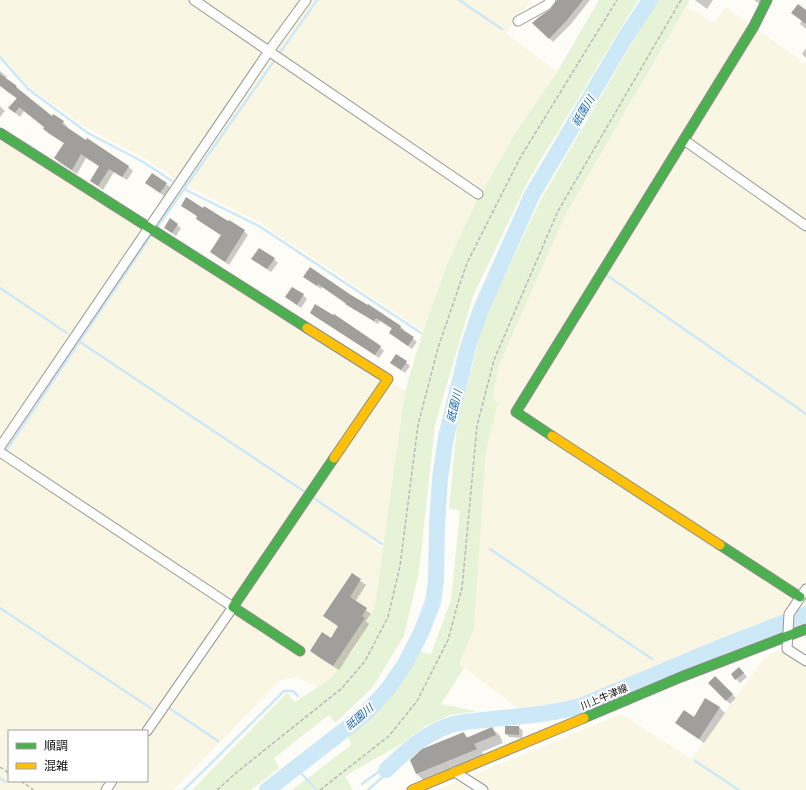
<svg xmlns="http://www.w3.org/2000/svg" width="806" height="790" font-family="'PT Serif','Noto Sans JP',serif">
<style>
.farmland{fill:#f9f7e4;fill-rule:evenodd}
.green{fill:#e7f3d7}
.shadow{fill:#0003}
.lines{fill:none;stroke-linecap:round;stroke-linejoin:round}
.stream{stroke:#cde8f7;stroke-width:2.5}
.river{stroke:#cde8f7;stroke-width:16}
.building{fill:#a19f9c}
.street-casing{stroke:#979795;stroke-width:11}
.fast-casing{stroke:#8e8d8b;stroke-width:11}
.slow-casing{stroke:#8e8d8b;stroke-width:11}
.path{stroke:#b9b9b8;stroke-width:1.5;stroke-dasharray:4 2;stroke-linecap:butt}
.street{stroke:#fffffe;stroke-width:9}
.fast{stroke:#4caf50;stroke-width:9}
.slow{stroke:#ffc107;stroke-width:9}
.labels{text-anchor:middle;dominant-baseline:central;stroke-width:4;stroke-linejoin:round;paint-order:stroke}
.street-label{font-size:10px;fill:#111;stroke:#fff}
.water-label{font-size:11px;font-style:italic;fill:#1768a6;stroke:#fff}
</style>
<rect width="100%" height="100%" fill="#fdfcf7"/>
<path class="farmland" d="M0 0H531L506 33 557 72 516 132 477 200 448 262 423 331 259 222 183 184 148 160 88 129 27 86 0 54Z
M686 7 714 22 726 7 806 64V609L580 702 523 712 459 664 474 629 486 451 498 404 493 397 499 365 566 214Z
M0 139 405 391 385 539 371 541 383 549 375 606 355 648 330 679 318 687 296 677 281 680 173 790H0ZM9 731H147V781H9Z
M779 650 806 668V790H437L621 714 691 759 764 658Z"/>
<path class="green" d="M599 0H638L528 181 473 296 435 425 419 572 404 636 372 688 335 723 329 715 274 758 279 768 251 790H192L287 693 295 702 330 679 355 648 375 606 405 391 423 331 448 262 477 200 516 132 557 72Z
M657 0H690L566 214 499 365 493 397 498 404 486 451 474 629 459 664 464 668 441 704 477 711 450 715 424 727 403 743 345 776 353 790H292L351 745 348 737 384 704 420 651 431 654 451 600 460 511 449 508 457 424 485 317 540 201Z"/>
<path class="shadow" d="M559 0H590L571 24 553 42 534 23 552 10Z
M695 0H713L707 9Z
M754 0H765L761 5Z
M806 12V29L800 24Z
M806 48V58L802 54Z
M0 71 7 77 6 79 52 117 53 116 63 122 68 127 67 129 128 166 133 171 127 180 114 172 103 190 91 181 100 167 86 158 77 174 60 163 55 158 65 144 49 134 44 129 45 128 24 111 20 117 10 108 17 99 6 91 0 84Z
M0 106 5 111 0 117Z
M147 183 166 184 170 187 164 196Z
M182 205 228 223 244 231 248 235 229 265 211 252 222 236 201 222 197 219 198 217Z
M170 220 181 228 176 236 165 228Z
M252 259H274L278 263 271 272Z
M304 277 350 296 400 326 404 330 403 331 417 342 412 349 394 336 390 333 392 329 380 321 378 324 350 307 322 287 321 289Z
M303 295 307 299 301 308 286 297Z
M311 313 380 347 384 351 379 358 314 316Z
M406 362 410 366 405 373 391 363Z
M352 575 366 585 355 602 371 614 366 621 369 624 339 670 317 656 312 651 331 639 339 627 325 616Z
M743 672 747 677 740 683 736 679Z
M715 677 736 698 730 704 709 683Z
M706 699 720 708 725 713 704 743 682 728 677 723 694 718Z
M519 727 523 731 522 738 509 737 506 734Z
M492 728 500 736 503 743 482 752 484 757 425 782 417 774 411 760 463 733 469 738Z"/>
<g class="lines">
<path class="stream" d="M459 0 502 29
M0 57 28 89 88 133 145 163 172 181
M184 189 259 226 421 333
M156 229 317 0
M608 276 806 414
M0 288 67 333
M80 342 305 492
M5 452 152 234
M315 499 382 544
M490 549 652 659
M0 608 152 709
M169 708 218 741
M695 761 739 790
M295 767 317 790
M0 778 6 782
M362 784 381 770H386L385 775 368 790
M184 790 284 691H293L298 696"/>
<path class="river" d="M386 770C405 752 425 733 451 725 464 721 479 721 493 719 524 716 554 714 583 705L721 647 806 614
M267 790 365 714 387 690 405 664 421 633 433 602 436 581 437 524 440 479 446 437 468 347 481 309 532 195 625 38 650 0"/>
</g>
<path class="building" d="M557 0H583L567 20 549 39 532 23 539 17 551 9Z
M798 4 806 10V24L791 13Z
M0 74 17 86 16 87 52 116 53 114 64 121 62 124 86 140 87 138 129 166 122 177 109 169 98 186 90 181 99 166 81 154 72 170 54 158 64 143 43 129 44 127 19 107 15 113 8 108 17 98 0 86Z
M152 173 167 183 160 193 145 183Z
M186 197 203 208 204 206 228 221 229 220 245 230 225 262 210 252 221 235 196 219 197 216 181 206Z
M170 218 178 224 172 233 164 228Z
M259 248 275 258 267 269 251 259Z
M310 267 351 295 368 305V304L401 326 400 328 414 337 408 346 389 333 392 328 376 318 374 321 345 304 346 303 318 284 317 286 303 277Z
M292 287 304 294 297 305 285 297Z
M315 304 333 315 334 314 381 346 375 355 310 313Z
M396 354 407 361 401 370 390 363Z
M352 573 361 579 350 597 367 608 362 616 365 618 333 666 310 651 322 632 331 638 338 626 323 616Z
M739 667 744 673 735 680 731 674Z
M715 676 733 694 726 701 708 683Z
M705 698 720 707 699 739 675 723 684 710 694 717Z
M505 726H519V735L505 734Z
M492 727 496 735 474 744 477 749 416 774 410 760 422 749 464 732 466 738Z"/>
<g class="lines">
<defs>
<path id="street" d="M194 0 478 194
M518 21 547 5 551 0
M684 140 806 226
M0 447 269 51 306 0
M0 452 233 607 147 731
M806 589 789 614 787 649 806 661
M455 772 483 790
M106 790 112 781"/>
<path id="fast" d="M0 133 307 328
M552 436 516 412 754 26 767 0
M720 545 800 597
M300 651 233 607 334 458
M584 718 681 677 806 629"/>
<path id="slow" d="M307 328 388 379 334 458
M552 436 720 545
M412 790 584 718"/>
</defs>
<use href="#street" class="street-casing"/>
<use href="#fast" class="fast-casing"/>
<use href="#slow" class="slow-casing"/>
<path class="path" d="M0 767 9 773
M21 781 34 790
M217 790 237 772 342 688 365 661 388 617 400 566 418 425 438 348 467 263 520 158 617 0
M320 790 389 736 417 701 448 640 462 588 477 426 494 360 558 211 681 0"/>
<use href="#street" class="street"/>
<use href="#fast" class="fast"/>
<use href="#slow" class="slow"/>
</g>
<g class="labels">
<g class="street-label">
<text transform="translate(604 697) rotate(-23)">川上牛津線</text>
</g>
<g class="water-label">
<text transform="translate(583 111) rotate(-59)">祇園川</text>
<text transform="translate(454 406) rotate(-76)">祇園川</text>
<text transform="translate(359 717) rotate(-41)">祇園川</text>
</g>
</g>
<rect x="8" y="730" width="140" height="52" fill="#ffffff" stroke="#a0a0a0"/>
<rect x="16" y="743" width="20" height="6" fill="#4caf50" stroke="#a0a0a0"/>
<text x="44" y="750" font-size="12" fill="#111111">順調</text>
<rect x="16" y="763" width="20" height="6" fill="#ffc107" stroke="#a0a0a0"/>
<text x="44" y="770" font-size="12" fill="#111111">混雑</text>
</svg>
